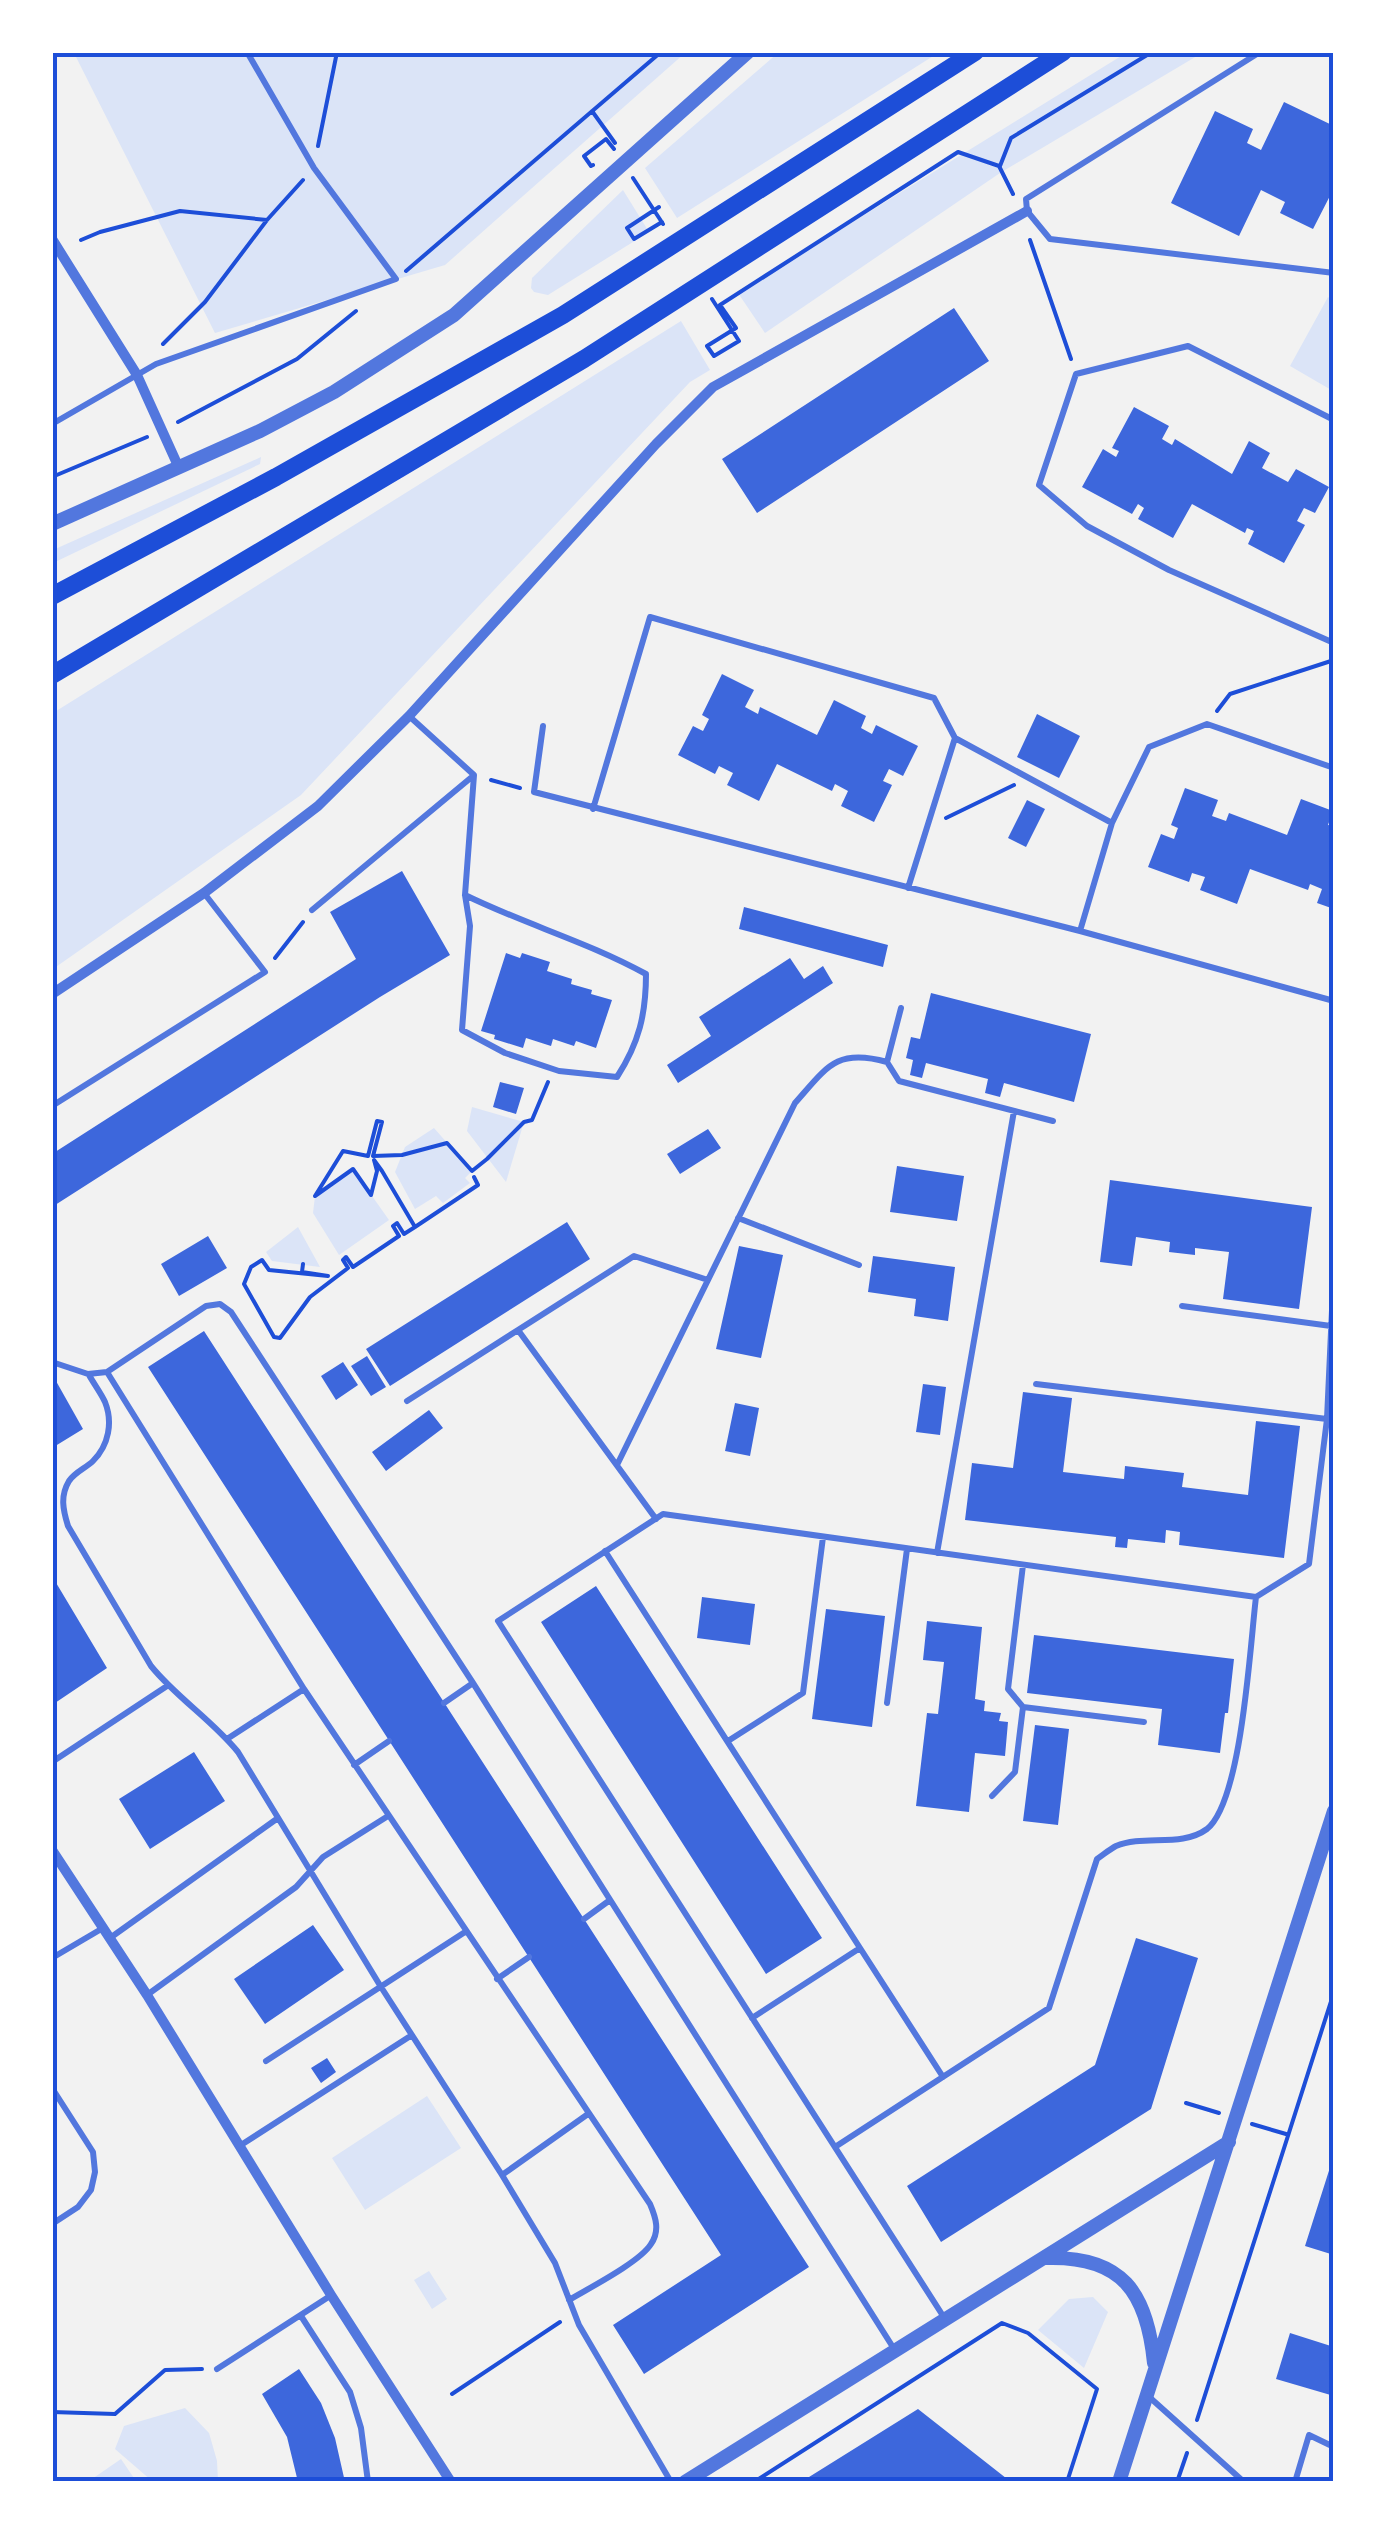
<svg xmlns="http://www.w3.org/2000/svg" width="1386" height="2534" font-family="'Sofia Sans Condensed',sans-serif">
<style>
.green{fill:#dbe4f7}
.building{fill:#3d67dc}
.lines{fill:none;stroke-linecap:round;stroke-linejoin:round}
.path{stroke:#1d4ed8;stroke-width:4}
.service{stroke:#5277de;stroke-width:6}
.minor{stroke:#5277de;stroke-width:10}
.tertiary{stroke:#5277de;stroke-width:14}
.primary{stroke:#1d4ed8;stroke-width:18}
.neatline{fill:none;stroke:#1d4ed8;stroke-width:4}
</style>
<rect width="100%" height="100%" fill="#f2f2f2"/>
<path class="green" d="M779 52 938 53 677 218 645 168Z
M74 53H685L445 265 215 333Z
M1126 53H1202L1000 173 765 333 738 293Z
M623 190 649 232 548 295 534 292 531 288 532 278Z
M1328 297 1333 301V391L1290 366Z
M681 321 710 370 690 382 301 795 53 969V713Z
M261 457 260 464 53 563V550Z
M472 1107 524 1122 506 1182 467 1131Z
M434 1128 472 1171 465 1178 470 1183 443 1203 436 1196 415 1209 395 1172 405 1147Z
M353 1169 389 1220 339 1255 313 1213 315 1196Z
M298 1227 320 1267 272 1261 266 1252Z
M427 2096 461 2148 365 2210 332 2158Z
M429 2271 447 2299 432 2309 414 2280Z
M1093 2297 1108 2312 1084 2368 1038 2330 1069 2299Z
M185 2408 209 2433 217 2461 218 2481H152L115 2449 124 2426Z
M121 2459 136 2481H89Z"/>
<path class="building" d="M1284 102 1334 126V188L1313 229 1280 213 1285 202 1261 190 1239 236 1171 203 1215 111 1253 129 1247 143 1261 150Z
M954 308 989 361 757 513 722 459Z
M1134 407 1169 426 1162 439 1172 445 1175 439 1232 474 1249 441 1270 453 1262 468 1288 482 1296 469 1329 487 1315 513 1304 508 1297 521 1305 525 1284 563 1248 544 1254 531 1247 528 1245 533 1192 504 1173 538 1138 519 1144 508 1138 504 1132 514 1082 487 1103 449 1116 457 1119 451 1112 448Z
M722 674 754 690 745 707 758 714 760 707 817 735 834 700 866 716 861 728 872 734 876 725 918 746 903 776 889 769 883 781 892 785 874 822 841 806 848 791 835 784 832 791 777 764 759 801 727 785 733 773 719 766 715 774 678 755 693 726 703 731 709 719 702 715Z
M1037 714 1080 736 1059 778 1017 757Z
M1185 788 1218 800 1212 816 1226 821 1229 813 1287 835 1301 799 1333 811 1328 825 1334 826V909L1317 903 1322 889 1310 884 1308 890 1250 869 1237 904 1200 890 1205 877 1192 873 1189 882 1148 867 1161 834 1174 839 1178 828 1171 825Z
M1027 800 1045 809 1026 847 1008 838Z
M402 871 450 955 380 997 52 1207V1154L356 959 330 912Z
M744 907 888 945 883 967 739 929Z
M506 953 520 958 522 953 550 962 547 971 572 979 571 984 592 990 591 994 612 1000 596 1048 576 1041 574 1046 553 1039 551 1046 526 1038 523 1048 494 1039 495 1035 481 1031Z
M790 958 804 979 823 966 833 983 678 1083 667 1065 711 1036 699 1017Z
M931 993 1091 1034 1074 1102 1004 1083 1000 1097 985 1093 988 1079 926 1063 922 1078 910 1075 913 1060 906 1058 911 1037 920 1039Z
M500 1082 524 1088 516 1114 493 1107Z
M708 1129 721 1148 680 1174 667 1154Z
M897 1166 964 1176 957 1221 890 1212Z
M1110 1180 1312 1207 1299 1309 1223 1299 1229 1252 1195 1248V1255L1169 1252 1170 1242 1136 1237 1132 1266 1100 1262Z
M567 1222 590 1259 390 1386 366 1349Z
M208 1236 227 1268 179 1296 161 1264Z
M739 1246 783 1255 761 1358 716 1349Z
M873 1256 955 1267 948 1321 914 1316 916 1299 868 1292Z
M204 1331 809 2267 644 2374 613 2325 721 2255 148 1367Z
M367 1356 386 1387 371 1396 351 1366Z
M343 1362 358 1385 336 1400 321 1376Z
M56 1381 83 1429 52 1448V1383Z
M923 1384 946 1387 940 1435 916 1432Z
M1023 1392 1072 1398 1063 1472 1124 1479 1125 1466 1184 1473 1182 1487 1248 1495 1256 1421 1300 1426 1284 1558 1179 1545 1180 1532 1166 1530 1165 1543 1128 1539 1127 1548 1115 1547 1116 1537 965 1520 972 1463 1013 1468Z
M735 1403 759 1408 750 1456 725 1451Z
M429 1410 443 1428 386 1471 372 1452Z
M52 1576 107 1668 55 1703 52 1698Z
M596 1586 822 1938 766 1974 541 1622Z
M702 1597 755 1604 750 1645 697 1638Z
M826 1609 885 1616 872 1727 812 1719Z
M927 1621 982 1627 975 1699 985 1701 984 1711 1001 1713 999 1721 1008 1722 1005 1756 975 1753 969 1812 916 1806 927 1713 938 1714 944 1662 923 1660Z
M1034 1635 1234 1659 1228 1713H1225L1220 1753 1158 1745 1162 1709 1027 1693Z
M1035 1725 1069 1729 1058 1825 1023 1821Z
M194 1752 225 1801 150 1849 119 1799Z
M313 1925 344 1970 265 2024 234 1979Z
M1136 1938 1198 1958 1151 2109 941 2242 907 2186 1095 2065Z
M327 2058 336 2072 321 2083 311 2068Z
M1333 2158 1334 2159V2255L1305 2246Z
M1290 2333 1334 2347V2396L1276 2379Z
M299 2369 321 2403 335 2438 345 2482H298L287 2437 262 2394Z
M918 2409 1011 2482H801Z"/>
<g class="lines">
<path class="path" d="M592 111 615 143
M318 146 337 52
M593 165 591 166 584 156 606 139 614 149
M1000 166 1011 138 1152 52
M633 178 663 224
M659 207 627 228 634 239 662 222
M81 240 100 232 180 211 267 220
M1030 240 1071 359
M406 271 661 52
M712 299 739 341 714 356 707 346 736 328 720 305 958 152 999 166 1013 194
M163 344 205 302 267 220 303 180
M178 422 297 359 356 311
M52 477 147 437
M1217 711 1230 694 1334 660
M491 780 520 788
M946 818 1014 785
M275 958 303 922
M474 1177 478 1185 415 1227 382 1171 374 1160 377 1171 371 1195 353 1169 315 1196 343 1151 368 1156 377 1121 382 1122 373 1156 402 1155 447 1143 472 1171 487 1159 524 1122 532 1120 548 1082
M303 1264 302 1272 328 1276 269 1270 262 1260 251 1267 244 1284 274 1337 280 1338 310 1297 348 1268 343 1260 346 1257 353 1267 399 1236 393 1226 397 1223 404 1234 415 1227
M1186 2103 1219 2113
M1252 2124 1286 2134
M452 2394 560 2322
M52 2412 115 2414 165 2370 202 2369
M1197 2420 1334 1992
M754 2482 1002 2323 1028 2333 1097 2389 1067 2482
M1177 2482 1187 2453"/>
<path class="service" d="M1260 52 1026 199 1027 211 1050 239 1334 273
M1334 420 1188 346 1076 374 1039 485 1087 526 1169 570 1334 643
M52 424 156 364 396 279 314 168 247 52
M409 716 474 775 465 895 470 926 462 1030 505 1053 559 1071 617 1077C639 1043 646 1014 646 974 588 942 524 924 465 895
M543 726 534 792 1080 931 1334 1001
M955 738 1112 823
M593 809 650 617 934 698 955 738 908 888
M312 910 473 776
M1080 931 1112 823 1149 747 1207 724 1334 768
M887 1062 901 1008
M52 1106 265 972 204 893
M738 1218 859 1265
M1182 1306 1331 1326
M518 1330 634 1256 708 1280
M52 1362 88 1374 107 1372 206 1306 220 1304 231 1312 473 1683 896 2352
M107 1372 304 1689 650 2204C656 2218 660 2231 651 2244 640 2262 589 2288 569 2300
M89 1375C94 1384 101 1393 105 1402 113 1422 109 1445 93 1461 86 1468 75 1472 69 1481 60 1496 63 1510 68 1526L151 1666C177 1698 212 1720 238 1752L381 1987 502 2175 555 2263 579 2325 671 2482
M1036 1384 1327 1419 1309 1564 1256 1597
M407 1401 518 1330 656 1519
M1327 1419 1334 1267
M617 1465 795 1103C827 1067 836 1048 887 1062L899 1081 1053 1121
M605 1551 860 1948 752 2018
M937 1553 1014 1111
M1023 1565 1008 1689 1023 1707 1144 1722
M444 1703 473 1683
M887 1703 907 1549
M227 1739 304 1689
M728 1741 803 1693 823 1537
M52 1762 167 1686
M354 1765 389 1741
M992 1796 1015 1772 1023 1707
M584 1919 610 1900
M110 1938 278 1818
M860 1948 943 2077
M52 1958 103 1928
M497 1979 529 1957
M147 1995 296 1887 323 1857 388 1816
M266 2061 465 1932
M52 2088 93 2152 95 2172 91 2190 78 2207 52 2224
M241 2145 412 2035
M835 2147 1049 2008 1097 1859C1103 1855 1110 1849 1116 1846 1144 1834 1181 1848 1207 1829 1242 1801 1250 1645 1256 1597L663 1514 498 1621 945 2319
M502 2175 588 2114
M301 2316 350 2392 361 2428 368 2482
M217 2369 330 2296
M1147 2395 1244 2482
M1295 2482 1309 2435 1334 2447"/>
<path class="minor" d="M52 239 137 375 179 468
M52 994 204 893 318 806 409 716 656 444 713 387 1027 211
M52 1850 147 1995 331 2295 451 2482"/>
<path class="tertiary" d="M52 524 260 431 334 392 454 315 748 52
M1047 2258C1122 2256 1147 2292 1154 2363
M685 2482 1229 2142
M1119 2482 1334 1811"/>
<path class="primary" d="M52 596 276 477 563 315 975 52
M52 675 584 359 1063 52"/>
</g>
<rect width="1386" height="2534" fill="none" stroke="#ffffff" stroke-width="110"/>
<rect x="55" y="55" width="1276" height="2424" class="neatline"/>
</svg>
